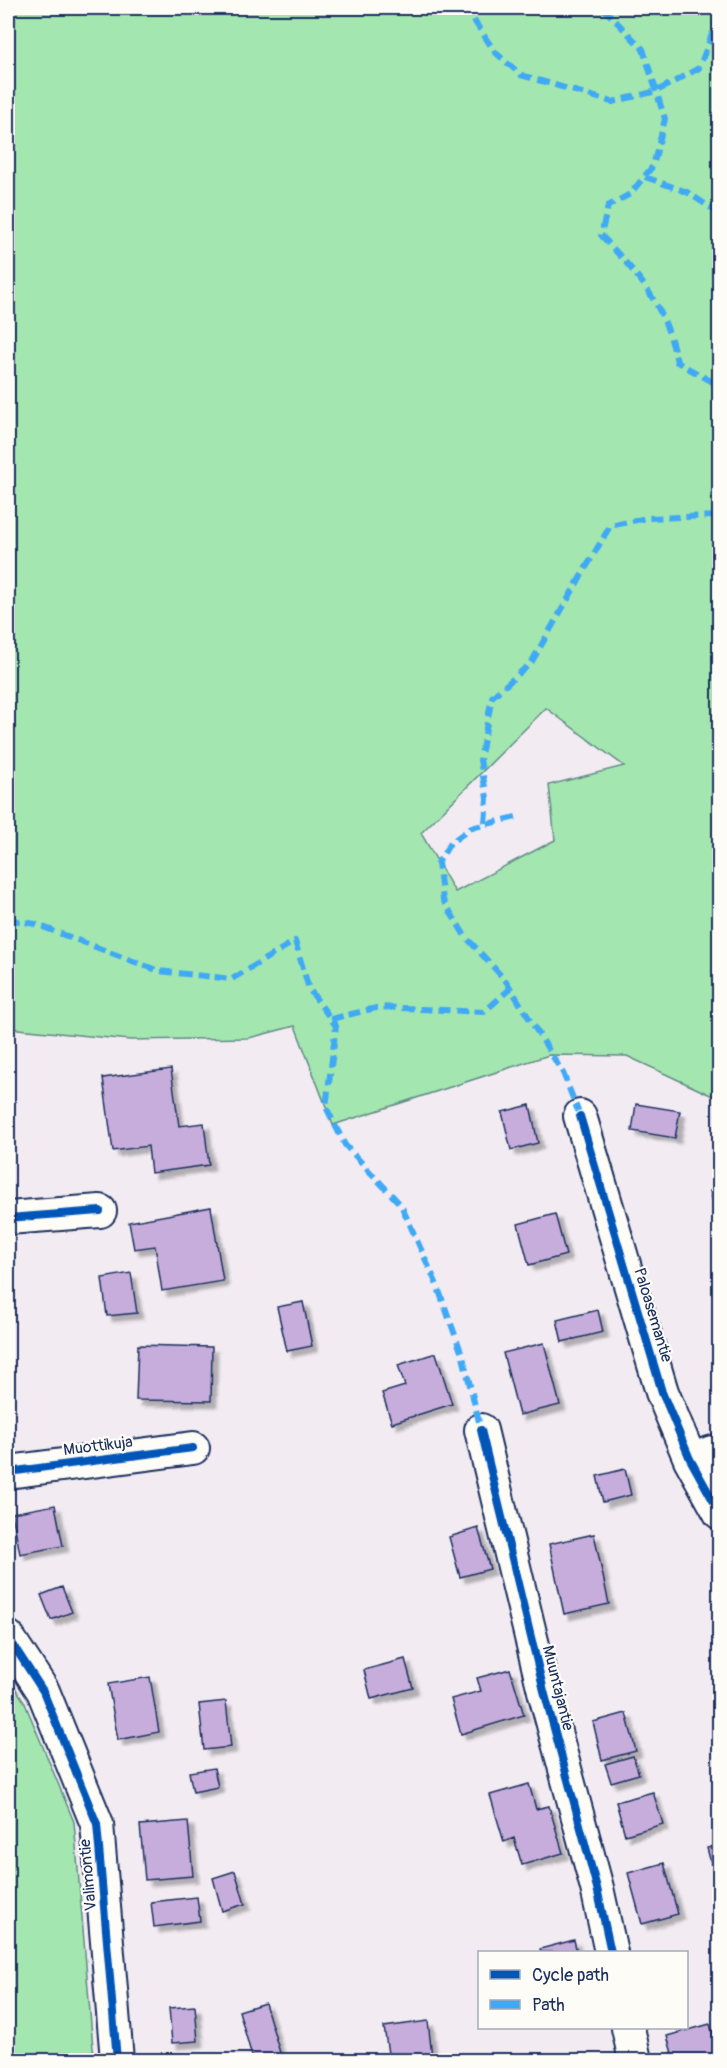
<svg xmlns="http://www.w3.org/2000/svg" width="727" height="2068" font-family="Pangolin,sans-serif">
<style>
.green{fill:#a4e6af;stroke:#608a86;stroke-width:1.5;fill-rule:evenodd}
.building{fill:#c6addc;stroke:#1b2f5e;stroke-width:1.5;filter:url(#shadow)}
.lines{fill:none;stroke-linecap:round;stroke-linejoin:round}
.street-casing{stroke:#1b2f5e;stroke-width:36}
.street{stroke:#fdfcf7;stroke-width:32}
.quiet{stroke:#3fa9f5;stroke-width:6;stroke-dasharray:12 6;stroke-linecap:butt}
.cycleway-casing{stroke:#fdfcf7;stroke-width:11}
.cycleway{stroke:#0057b8;stroke-width:8}
.labels{text-anchor:middle;dominant-baseline:central;stroke-width:4.5;stroke-linejoin:round;paint-order:stroke}
.street-label{font-size:16px;fill:#1b2f5e;stroke:#fdfcf7}
</style>
<defs>
<filter id="shadow"><feDropShadow dx="5.5" dy="5.5" stdDeviation="1.5" flood-color="#0004"/></filter>
</defs>
<rect width="100%" height="100%" fill="#f2ecf2"/>
<filter id="ink" filterUnits="userSpaceOnUse"><feTurbulence type="fractalNoise" baseFrequency=".0167" numOctaves="2"/><feDisplacementMap in="SourceGraphic" scale="12" xChannelSelector="R" yChannelSelector="G"/><feConvolveMatrix kernelMatrix="1 2 1 2 8 2 1 2 1" color-interpolation-filters="sRGB"/></filter>
<g filter="url(#ink)">
<path class="green" d="M8 8H719V1099L627 1056 549 1055 333 1125 295 1026 249 1038 130 1040 8 1028ZM546 708 624 766 549 785 555 840 455 892 421 833Z
M8 1677 24 1701 74 1822 94 2060H8Z"/>
<path class="building" d="M171 1069 179 1126 204 1123 209 1165 151 1173 148 1146 113 1151 103 1078Z
M636 1104 680 1111 675 1138 632 1131Z
M530 1105 538 1143 511 1150 502 1112Z
M720 1189V1228L710 1191Z
M211 1207 223 1281 162 1291 155 1246 134 1249 129 1222Z
M555 1214 566 1255 529 1265 518 1224Z
M131 1273 137 1313 107 1316 102 1278Z
M303 1302 312 1346 287 1351 277 1307Z
M598 1310 603 1332 562 1342 557 1320Z
M544 1343 560 1405 519 1415 503 1353Z
M138 1345 212 1347 211 1401 136 1400Z
M436 1353 452 1404 392 1423 382 1393 405 1386 398 1365Z
M625 1469 631 1495 603 1502 597 1476Z
M55 1505 63 1546 20 1554 12 1513Z
M478 1528 490 1569 460 1577 449 1537Z
M594 1534 609 1604 564 1614 549 1544Z
M62 1587 72 1612 51 1620 41 1595Z
M405 1659 413 1688 371 1699 364 1670Z
M510 1669 524 1715 461 1734 451 1699 481 1691 477 1678Z
M150 1677 159 1732 118 1740 108 1684Z
M226 1701 231 1747 204 1750 199 1704Z
M626 1713 636 1751 602 1760 593 1722Z
M633 1756 639 1774 611 1782 605 1764Z
M214 1768 218 1787 193 1792 189 1772Z
M529 1784 536 1809 549 1806 563 1853 522 1865 514 1838 504 1842 490 1795Z
M653 1792 663 1824 625 1835 616 1802Z
M188 1821 193 1876 145 1880 140 1825Z
M720 1845V1881L716 1882 707 1848Z
M664 1863 678 1914 642 1924 628 1873Z
M235 1871 245 1904 222 1911 213 1878Z
M197 1897 200 1921 154 1927 151 1902Z
M574 1940 577 1952H541L540 1949Z
M265 2003 281 2056 253 2060 239 2011Z
M195 2006 198 2041 172 2043 169 2008Z
M428 2021 432 2056 389 2060 384 2027Z
M710 2024 715 2041 720 2040V2060H674L667 2036Z"/>
<g class="lines">
<defs>
<path id="street" d="M580 1116 662 1392 690 1459 720 1513
M8 1218 100 1211
M481 1430 544 1691 597 1888 611 1952
M690 1459 720 1450
M8 1472 193 1448
M8 1637 43 1691 97 1824 117 2060
M628 2028 635 2060"/>
</defs>
<use href="#street" class="street-casing"/>
<use href="#street" class="street"/>
<path class="quiet" d="M461 8 469 13 495 52 521 75 612 102 657 91 699 68 720 13
M603 8 643 49 665 119 653 166 630 194 608 206 601 235C642 280 663 301 677 362L720 386
M645 177 687 192 720 214
M516 817 471 828 450 843 438 863 443 900 465 936 506 981 563 1073 580 1116
M485 823 487 798 480 760 492 697 531 663 610 526 646 518 720 516
M8 919 35 924 159 971 232 979 295 941 309 989 336 1026 326 1107 345 1145 401 1205 437 1285 463 1357 481 1430
M331 1019 380 1007 484 1012 511 988"/>
<defs>
<path id="cycleway" d="M580 1116 662 1392 690 1459 720 1513
M8 1218 100 1211
M481 1430 544 1691 597 1888 611 1952
M8 1472 193 1448
M8 1637 43 1691 97 1824 117 2060"/>
</defs>
<use href="#cycleway" class="cycleway-casing"/>
<use href="#cycleway" class="cycleway"/>
</g>
</g>
<g class="labels">
<g class="street-label">
<text transform="translate(653 1315) rotate(73)">Paloasemantie</text>
<text transform="translate(98 1446) rotate(-7)">Muottikuja</text>
<text transform="translate(558 1688) rotate(76)">Muuntajantie</text>
<text transform="translate(88 1875) rotate(-95)">Valimontie</text>
</g>
</g>
<rect width="727" height="2068" fill="none" stroke="#fdfcf7" stroke-width="30"/>
<rect x="15" y="15" width="697" height="2038" fill="none" stroke="#1b2f5e" stroke-width="2" filter="url(#ink)"/>
<rect x="478" y="1951" width="210" height="78" fill="#fdfcf7" stroke="#a3aaba" stroke-width="1.5"/>
<rect x="490" y="1970" width="30" height="9" fill="#0057b8" stroke="#a3aaba" stroke-width="1.5"/>
<text x="532" y="1981" font-size="18" fill="#1b2f5e">Cycle path</text>
<rect x="490" y="2000" width="30" height="9" fill="#3fa9f5" stroke="#a3aaba" stroke-width="1.5"/>
<text x="532" y="2011" font-size="18" fill="#1b2f5e">Path</text>
</svg>
